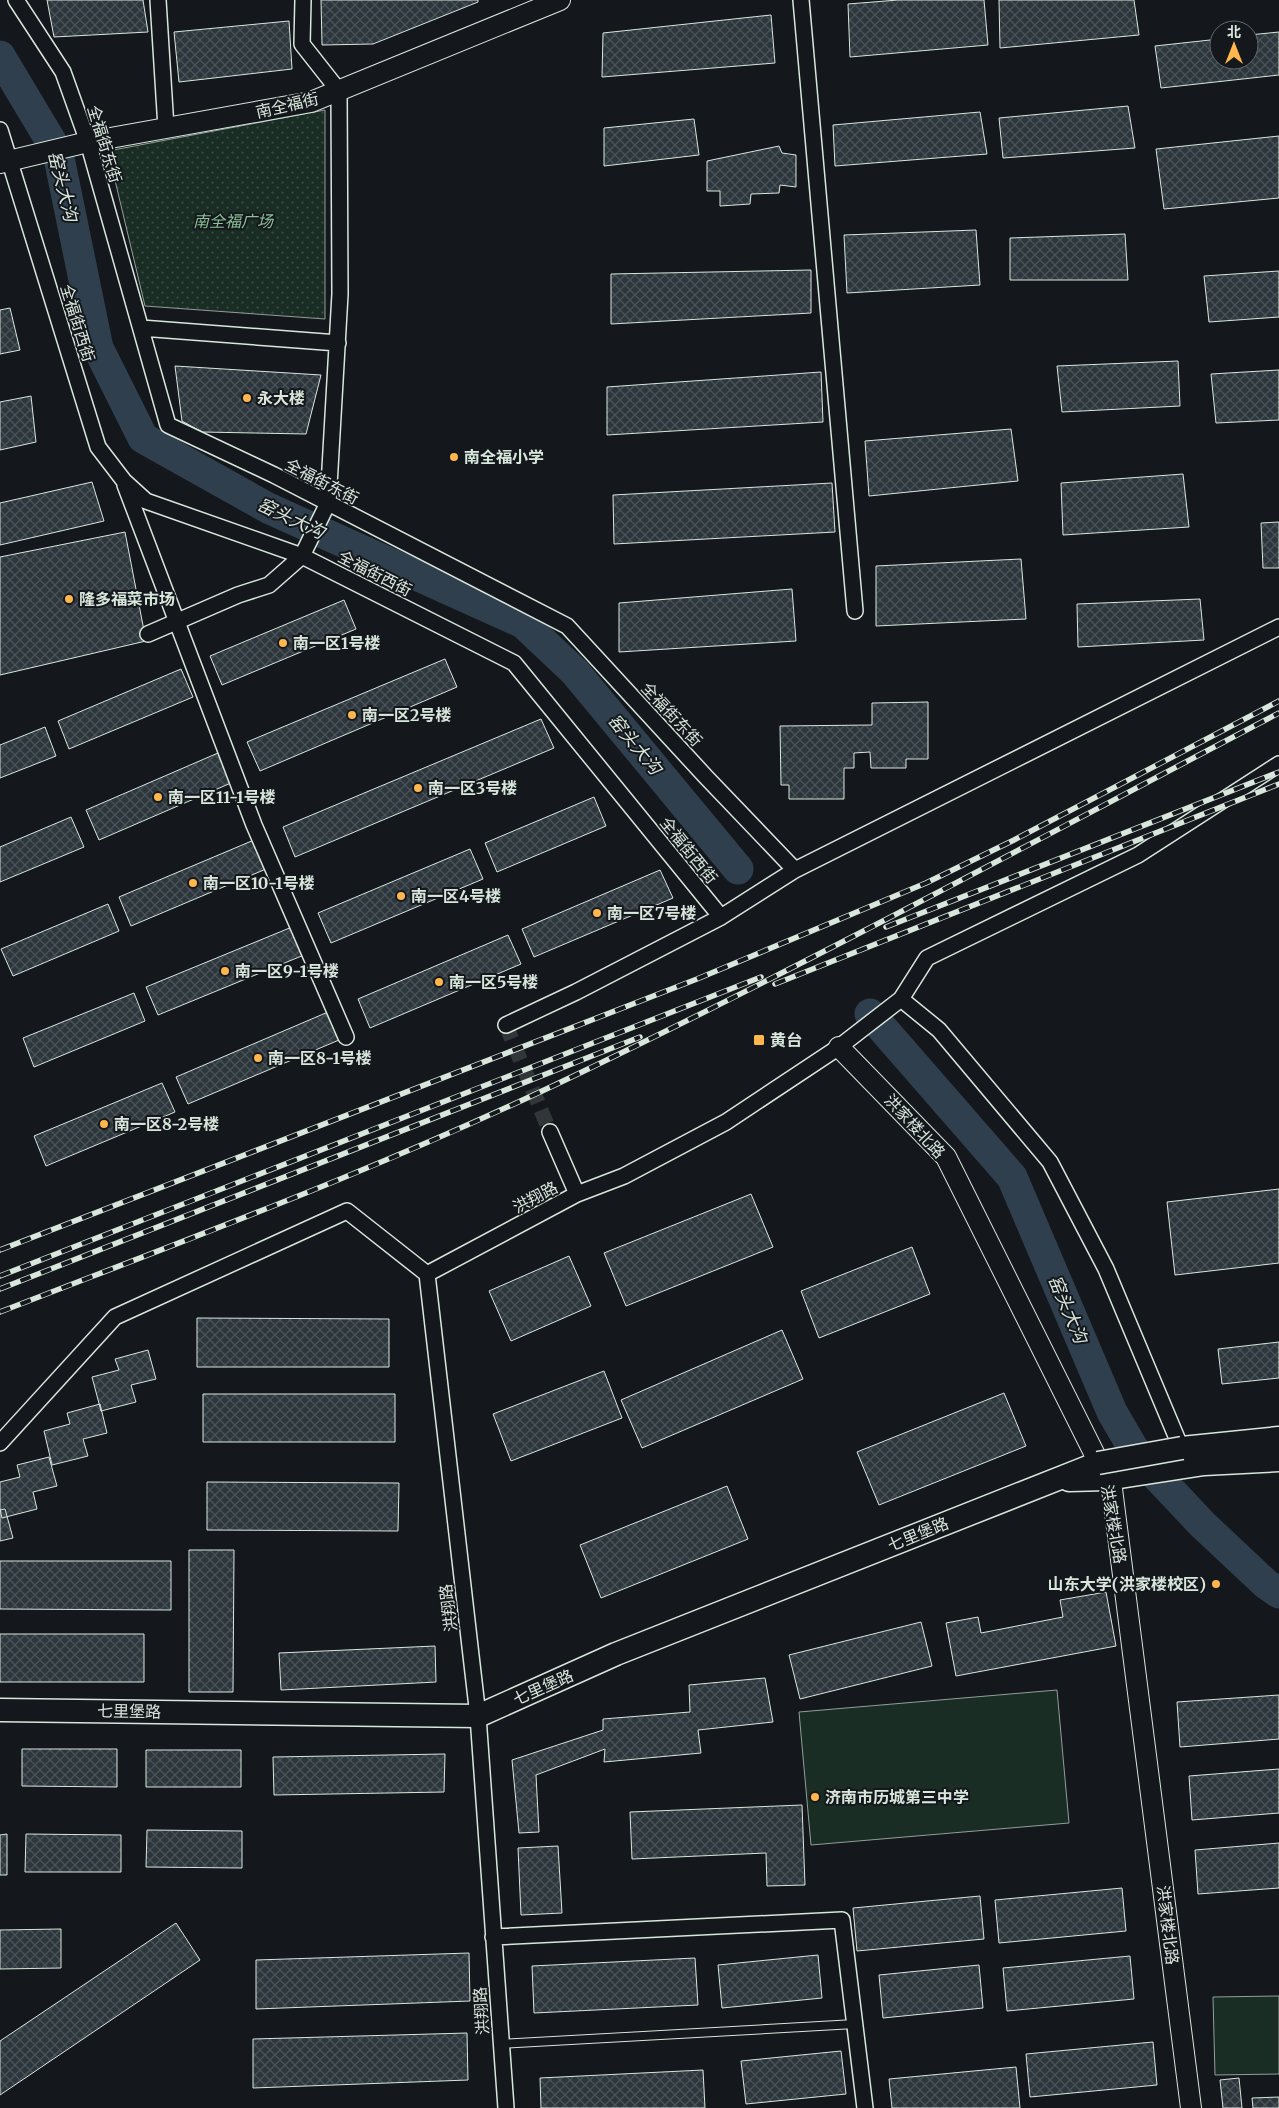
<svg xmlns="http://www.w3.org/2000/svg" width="1279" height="2108" font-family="Merriweather,'Noto Sans SC',serif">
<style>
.park{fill:url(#park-dots);stroke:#939e99}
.garden{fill:#1a2d24;stroke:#939e99}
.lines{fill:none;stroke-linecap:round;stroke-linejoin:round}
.river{stroke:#2f3f4d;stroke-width:31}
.building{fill:url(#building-cross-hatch);stroke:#d8e6dc}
.minor-tunnel{stroke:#313739;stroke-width:15;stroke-dasharray:15 8;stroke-linecap:butt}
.service-casing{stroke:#d8e6dc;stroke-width:10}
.minor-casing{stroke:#d8e6dc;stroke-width:18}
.tertiary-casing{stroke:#d8e6dc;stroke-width:22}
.secondary-casing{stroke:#d8e6dc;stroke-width:25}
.service{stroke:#14181c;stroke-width:8}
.minor{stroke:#14181c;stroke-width:15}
.tertiary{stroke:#14181c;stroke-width:20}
.secondary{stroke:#14181c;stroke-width:22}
.rail-casing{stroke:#d8e6dc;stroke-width:5.5}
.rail{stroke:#14181c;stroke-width:4;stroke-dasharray:11;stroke-linecap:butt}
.secondary-bridge-casing{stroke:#d8e6dc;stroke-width:25;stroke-linecap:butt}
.secondary-bridge{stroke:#14181c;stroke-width:22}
.poi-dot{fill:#ffb74d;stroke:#14181c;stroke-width:2}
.labels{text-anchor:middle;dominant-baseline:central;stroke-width:4;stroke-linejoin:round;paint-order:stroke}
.street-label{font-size:16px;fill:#d8e6dc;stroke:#14181c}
.park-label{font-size:16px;font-style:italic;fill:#8ac095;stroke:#14181c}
.poi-label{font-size:16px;font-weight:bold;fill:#d8e6dc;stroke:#14181c;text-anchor:start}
.water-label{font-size:18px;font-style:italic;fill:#d8e6dc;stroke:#14181c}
</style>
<defs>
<pattern id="park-dots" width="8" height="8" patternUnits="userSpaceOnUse" patternTransform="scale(1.25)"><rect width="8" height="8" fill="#1a2d24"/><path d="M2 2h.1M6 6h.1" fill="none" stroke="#3b4b43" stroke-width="1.8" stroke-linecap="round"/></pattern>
<pattern id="building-cross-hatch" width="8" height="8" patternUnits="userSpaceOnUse" patternTransform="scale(1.25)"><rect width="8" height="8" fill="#2c363c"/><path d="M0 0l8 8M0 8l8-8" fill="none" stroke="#4a5358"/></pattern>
</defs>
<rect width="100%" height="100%" fill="#14181c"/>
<path class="park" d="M325 110V319L145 306 108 151Z"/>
<path class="garden" d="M1057 1690 1069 1823 811 1845 799 1712Z
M1279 1996V2074L1215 2075 1213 1997Z"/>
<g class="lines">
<path class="river" d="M0 56 58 153 98 348 143 438 268 508 523 623 575 672 738 869
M870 1014 1012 1177 1112 1412 1137 1455 1202 1524 1266 1584 1279 1593"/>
</g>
<path class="building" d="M47 0H143L148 32 54 37Z
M321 0H478V2L373 44 322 45Z
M898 0H984L988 45 850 57 848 4Z
M999 0H1134L1139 35 1000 48Z
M771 15 775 63 602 77 603 33Z
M289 21 292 69 179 82 174 32Z
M1279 32V75L1161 88 1155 46 1219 39V60H1249V35Z
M1128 106 1135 148 1003 158 999 118Z
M980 112 987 154 835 166 833 125Z
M694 119 699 155 604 166V128Z
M1279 136V198L1164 209 1156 149Z
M779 146 782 153 796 155V187L780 185 779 193 751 194 750 204 720 206V191H707V161Z
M976 230 980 285 847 293 844 235Z
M1125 234 1128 280H1010V238Z
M811 270V313L611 324V274Z
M1279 271V317L1209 322 1204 276Z
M10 308 20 350 0 354V310Z
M1178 361 1180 406 1062 412 1057 366Z
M175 366 321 375 306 434 202 432 182 421Z
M1279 370V420L1216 423 1211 374Z
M821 372 823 422 607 435V387Z
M31 396 36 442 0 450V402Z
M1011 429 1018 481 869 496 865 441Z
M1183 474 1189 527 1063 535 1061 483Z
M92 482 104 521 0 545V503Z
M832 483 835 532 614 544 613 495Z
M1279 522V568H1263L1261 523Z
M125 532 146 641 0 675V557Z
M1021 559 1026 619 876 626V566Z
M792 589 796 641 619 652V603Z
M1200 599 1204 640 1078 647 1077 604Z
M344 600 356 629 222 685 210 656Z
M445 659 457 687 260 771 247 742Z
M181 669 193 697 69 749 58 721Z
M928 702V759H906V768H871L870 752 854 753V768H844V799H789V785H781L780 726 872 725V703Z
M541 719 554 748 295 857 283 827Z
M45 727 56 756 0 778V745Z
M218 753 231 783 99 840 86 810Z
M594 797 606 826 497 872 485 843Z
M71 817 84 847 0 882V847Z
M254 840 266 869 131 926 119 897Z
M470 849 483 879 331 943 318 913Z
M660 870 673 898 534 957 522 929Z
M108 904 119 931 13 976 1 949Z
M292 927 304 955 158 1015 146 987Z
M508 935 521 964 370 1028 358 999Z
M134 993 145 1021 34 1067 23 1038Z
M328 1012 339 1040 188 1104 176 1077Z
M162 1083 175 1112 46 1166 34 1136Z
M1279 1189V1263L1175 1275 1167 1202Z
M751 1194 773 1247 626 1306 604 1253Z
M912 1247 930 1294 819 1338 801 1291Z
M569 1256 591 1306 511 1341 489 1291Z
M197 1318 389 1319V1367H197Z
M782 1330 803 1379 642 1448 621 1400Z
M1279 1342V1378L1222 1384 1218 1349Z
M148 1350 156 1379 131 1385 136 1402 101 1411 92 1377 119 1370 115 1359Z
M604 1371 622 1418 511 1461 493 1414Z
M1004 1393 1026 1446 879 1505 857 1452Z
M203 1394H395V1442H203Z
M100 1404 107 1433 83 1439 88 1456 52 1465 44 1431 70 1424 67 1413Z
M49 1457 57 1486 33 1492 37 1509 2 1518 0 1509V1482L20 1477 17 1465Z
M207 1482 399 1483 398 1531 207 1530Z
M727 1486 748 1539 601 1598 580 1545Z
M5 1509 13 1538 0 1541V1510Z
M189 1550H234L233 1692H189Z
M0 1561H171V1610L0 1609Z
M1106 1592 1116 1646 956 1676 946 1623 978 1617 981 1633 1063 1617 1060 1600Z
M921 1622 932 1666 800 1699 789 1655Z
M0 1634H144V1682H0Z
M435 1646 436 1682 281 1690 279 1653Z
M765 1678 773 1722 698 1730 701 1753 604 1762 605 1749 536 1775 539 1832 519 1833 512 1760 603 1730V1719L690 1712 689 1685Z
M1279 1695V1739L1180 1747 1177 1702Z
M22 1749H117V1787L22 1786Z
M146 1750H241V1787H146Z
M445 1754 444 1792 274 1795 273 1757Z
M1279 1769V1813L1192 1820 1189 1776Z
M802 1805 805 1885 767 1886 766 1853 632 1859 630 1812Z
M147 1830 242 1831V1868L146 1867Z
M7 1834V1875H0V1835Z
M26 1834 121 1835V1872H25Z
M1279 1843V1888L1198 1894 1195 1850Z
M558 1846 562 1913 521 1915 518 1848Z
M1122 1888 1126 1931 999 1943 995 1900Z
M980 1896 984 1939 857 1951 853 1908Z
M176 1923 200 1960 0 2095V2041Z
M61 1929V1968L0 1969V1930Z
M469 1953 470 2001 256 2009V1960Z
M818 1955 822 1998 722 2008 718 1965Z
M1130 1956 1134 1999 1007 2011 1003 1968Z
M695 1958 698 2005 534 2013 532 1966Z
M979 1965 983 2008 883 2018 879 1975Z
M467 2033 468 2080 253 2088V2039Z
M1153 2042 1157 2085 1030 2097 1026 2054Z
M841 2051 846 2094 746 2104 741 2061Z
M1016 2067 1020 2108H892L889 2079Z
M703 2070 705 2108H541L540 2078Z
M1239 2078 1242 2108H1223L1220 2080Z
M1279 2097V2108H1253L1252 2098Z"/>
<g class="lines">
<path class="minor-tunnel" d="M506 1025 550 1132"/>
<defs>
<path id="service" d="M501 2044 855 2024"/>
<path id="minor" d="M16 0 63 72 88 142 168 425 274 475 567 626 706 777 795 870
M158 0 166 128
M801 0 855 611
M0 130 98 447 124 481 146 501 302 556 514 663 721 917
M141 328 338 343
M125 485 254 825 346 1037
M148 634 238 595 269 585 302 556 328 503 340 294 339 91 302 44 303 0
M901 999 939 1030 1050 1162 1106 1269 1184 1455
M506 1025 576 992 721 917 795 870 1279 627
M550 1132 577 1194 624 1176 726 1122 839 1047 901 999 927 958 1138 855 1279 764
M0 1443 115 1317 347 1211 427 1274
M493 1937 842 1920 865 2108
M506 2108 478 1716 427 1274 577 1194"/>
<path id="tertiary" d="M0 163 88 142 311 102 560 0
M839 1047 946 1157 1112 1489 1191 2108"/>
<path id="secondary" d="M1182 1448 1279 1438
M1069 1480 1107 1479 1204 1464 1279 1460
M0 1710 478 1716 616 1654 1098 1463"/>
</defs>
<use href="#service" class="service-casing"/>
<use href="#minor" class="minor-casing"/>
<use href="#tertiary" class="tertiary-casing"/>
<use href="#secondary" class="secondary-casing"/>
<use href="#service" class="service"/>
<use href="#minor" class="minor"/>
<use href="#tertiary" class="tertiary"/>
<use href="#secondary" class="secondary"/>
<defs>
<path id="rail" d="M886 927 1279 772
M775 984 1279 784
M0 1250 697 979 926 883 1014 840 1279 701
M0 1276 761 977
M0 1289 640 1037
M0 1312C196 1236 395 1163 584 1071 819 958 1048 834 1279 713"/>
</defs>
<use href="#rail" class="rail-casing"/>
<use href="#rail" class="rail"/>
<defs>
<path id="secondary-bridge" d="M1098 1463 1182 1448"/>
</defs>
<use href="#secondary-bridge" class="secondary-bridge-casing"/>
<use href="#secondary-bridge" class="secondary-bridge"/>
</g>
<g class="poi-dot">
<circle cx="247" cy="398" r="5"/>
<circle cx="454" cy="457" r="5"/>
<circle cx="69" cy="599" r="5"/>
<circle cx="283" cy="643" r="5"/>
<circle cx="352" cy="715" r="5"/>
<circle cx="418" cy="788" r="5"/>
<circle cx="158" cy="797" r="5"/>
<circle cx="193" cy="883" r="5"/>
<circle cx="401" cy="896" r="5"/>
<circle cx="597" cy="913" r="5"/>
<circle cx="225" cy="971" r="5"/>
<circle cx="439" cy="982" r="5"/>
<rect x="753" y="1034" width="12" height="12" rx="2.5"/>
<circle cx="258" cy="1058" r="5"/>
<circle cx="104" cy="1124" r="5"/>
<circle cx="1216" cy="1584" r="5"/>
<circle cx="815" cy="1797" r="5"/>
</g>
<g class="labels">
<g class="street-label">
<text transform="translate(287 105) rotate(-13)">南全福街</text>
<text transform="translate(105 144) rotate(73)">全福街东街</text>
<text transform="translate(78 323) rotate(73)">全福街西街</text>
<text transform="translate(322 481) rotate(27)">全福街东街</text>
<text transform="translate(375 573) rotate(27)">全福街西街</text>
<text transform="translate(672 714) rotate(47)">全福街东街</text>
<text transform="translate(689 850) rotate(51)">全福街西街</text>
<text transform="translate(915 1126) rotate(47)">洪家楼北路</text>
<text transform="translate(535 1197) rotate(-28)">洪翔路</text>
<text transform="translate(1114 1524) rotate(80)">洪家楼北路</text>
<text transform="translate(918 1534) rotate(-22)">七里堡路</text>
<text transform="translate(448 1608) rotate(-97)">洪翔路</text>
<text transform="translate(543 1687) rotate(-24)">七里堡路</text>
<text transform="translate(129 1711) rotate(1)">七里堡路</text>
<text transform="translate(1168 1925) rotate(83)">洪家楼北路</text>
<text transform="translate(481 2011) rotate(-94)">洪翔路</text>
</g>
<g class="park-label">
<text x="233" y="221">南全福广场</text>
</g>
<g class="poi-label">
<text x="257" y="398">永大楼</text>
<text x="464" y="457">南全福小学</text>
<text x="79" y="599">隆多福菜市场</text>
<text x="293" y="643">南一区1号楼</text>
<text x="362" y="715">南一区2号楼</text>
<text x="428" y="788">南一区3号楼</text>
<text x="168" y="797">南一区11-1号楼</text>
<text x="203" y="883">南一区10-1号楼</text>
<text x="411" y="896">南一区4号楼</text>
<text x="607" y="913">南一区7号楼</text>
<text x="235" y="971">南一区9-1号楼</text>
<text x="449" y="982">南一区5号楼</text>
<text x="770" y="1040">黄台</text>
<text x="268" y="1058">南一区8-1号楼</text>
<text x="114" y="1124">南一区8-2号楼</text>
<text x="1206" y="1584" text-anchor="end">山东大学(洪家楼校区)</text>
<text x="825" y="1797">济南市历城第三中学</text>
</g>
<g class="water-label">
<text transform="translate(63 186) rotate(76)">窑头大沟</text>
<text transform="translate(291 518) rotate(25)">窑头大沟</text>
<text transform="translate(635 744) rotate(50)">窑头大沟</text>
<text transform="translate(1068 1309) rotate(67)">窑头大沟</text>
</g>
</g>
<g transform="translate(1234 45)"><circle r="24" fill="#14181c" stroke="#626a69"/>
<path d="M0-4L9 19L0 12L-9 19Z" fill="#ffb74d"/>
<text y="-8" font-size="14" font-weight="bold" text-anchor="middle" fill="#d8e6dc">北</text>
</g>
</svg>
